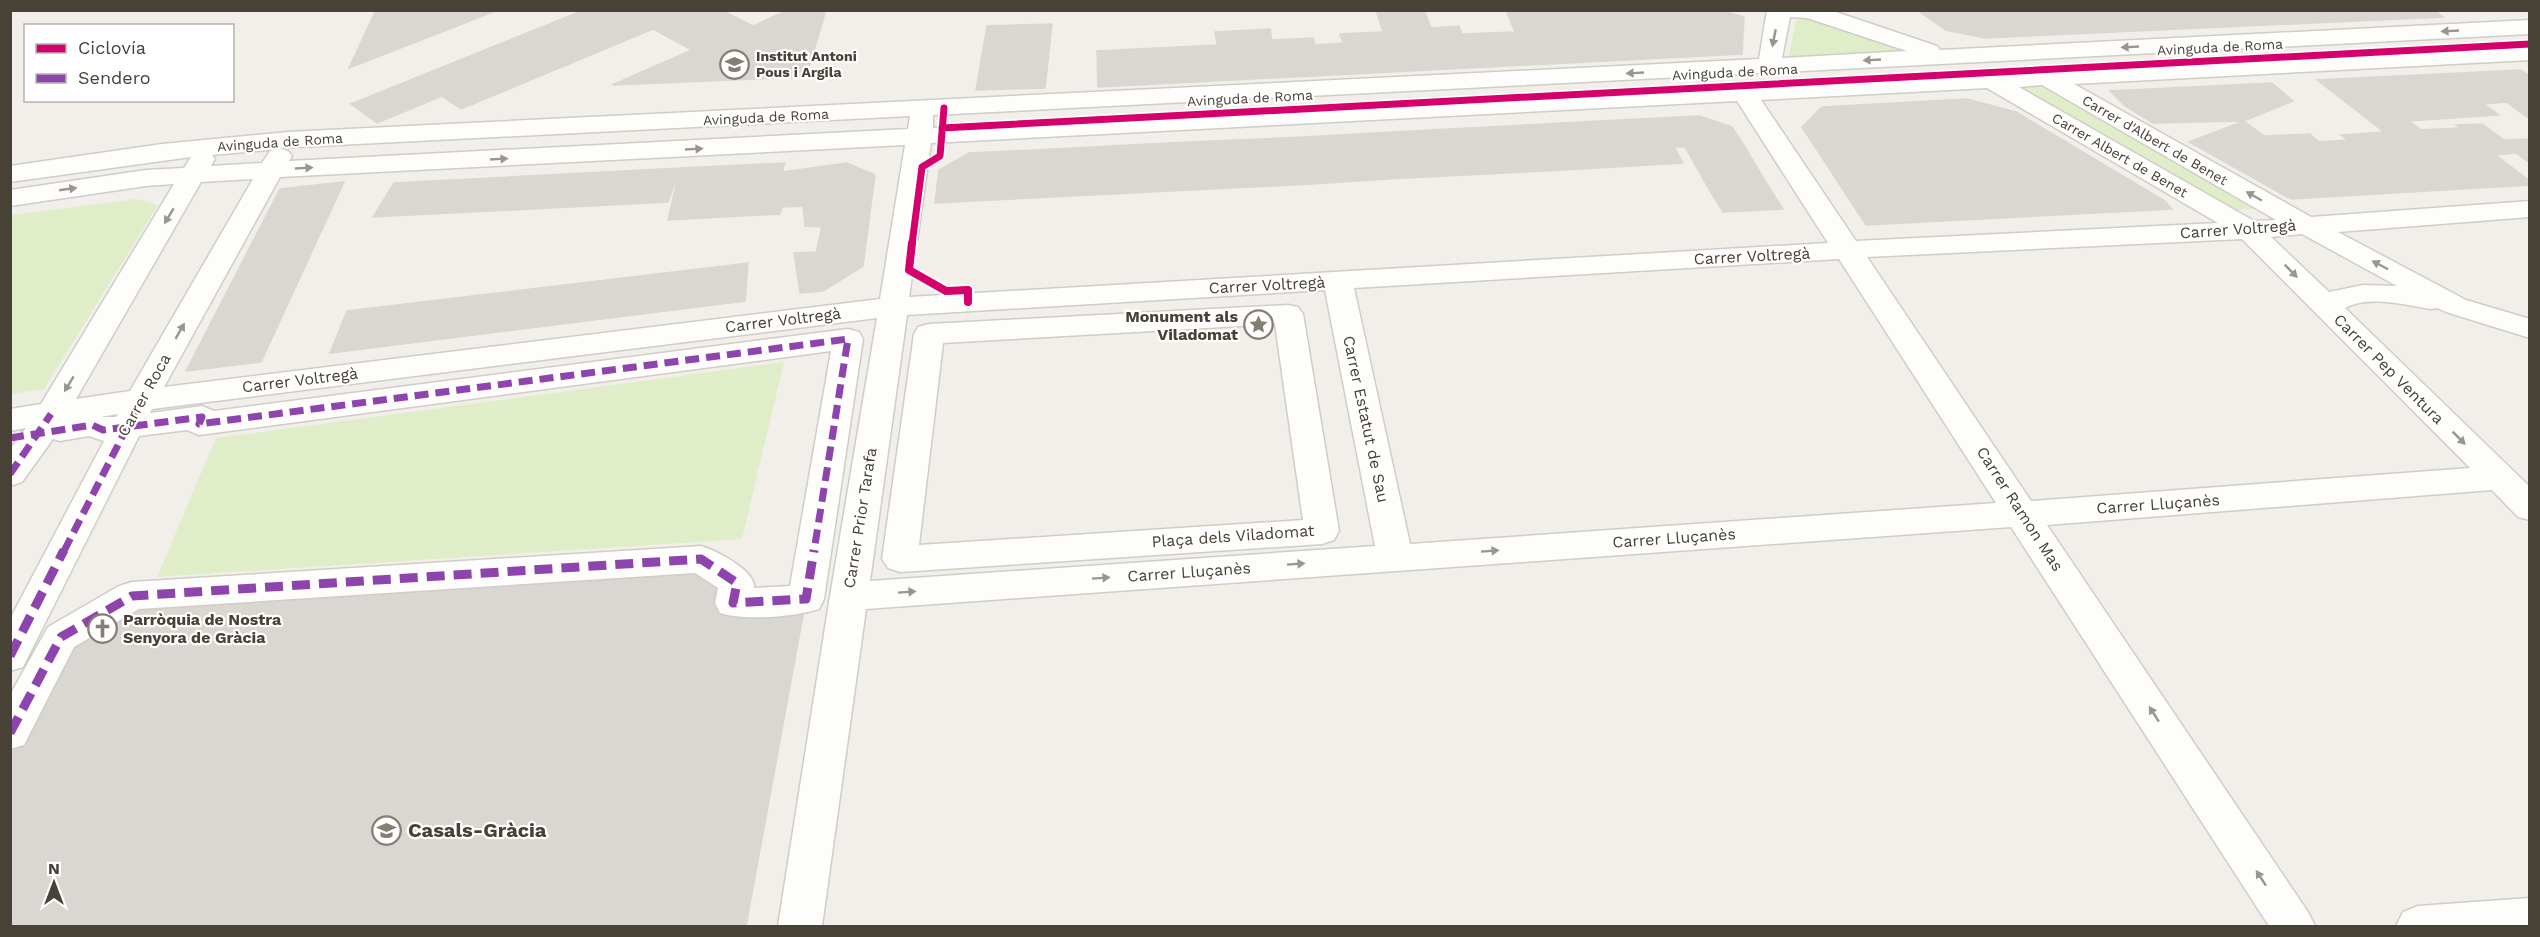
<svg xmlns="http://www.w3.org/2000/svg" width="2540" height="937" font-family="'Work Sans',sans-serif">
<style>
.green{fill:#dfedc8}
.building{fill:#dad6d1;stroke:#dad6d0;stroke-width:1.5}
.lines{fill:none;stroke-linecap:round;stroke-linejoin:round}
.minor-casing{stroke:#d0cdc7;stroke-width:3}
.minor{fill:#fdfdfc;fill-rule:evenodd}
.quiet-far1{stroke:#8e44ad;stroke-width:7;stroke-dasharray:14 7;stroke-linecap:butt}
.quiet{stroke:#8e44ad;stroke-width:9;stroke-dasharray:18 9;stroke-linecap:butt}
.cycleway-far1-casing{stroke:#fff;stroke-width:10}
.cycleway-casing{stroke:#fff;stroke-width:12}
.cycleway-far1{stroke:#d6006c;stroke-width:7}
.cycleway{stroke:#d6006c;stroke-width:8}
.oneway{fill:#99968f}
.labels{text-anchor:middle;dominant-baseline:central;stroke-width:4.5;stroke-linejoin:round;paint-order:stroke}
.far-street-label{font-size:14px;fill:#484135;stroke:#fff}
.far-poi-label{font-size:14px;font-weight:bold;fill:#484135;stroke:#fff;text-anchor:start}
.street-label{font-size:16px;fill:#484135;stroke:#fff}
.poi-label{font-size:16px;font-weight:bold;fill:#484135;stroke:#fff;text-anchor:end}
.near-poi-label{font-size:20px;font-weight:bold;fill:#484135;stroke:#fff;text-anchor:start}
</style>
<rect width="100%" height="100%" fill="#f2efea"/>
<path class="green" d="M1809 18 1921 56 1788 61 1796 20Z
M2040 84 2254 209 2235 210 2017 86Z
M136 199 158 205 44 389 11 394V215Z
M784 362 742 539 157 577 216 438Z"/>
<path class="building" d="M376 10H498L349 68Z
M584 10H721L753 26 788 10H826L806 77 612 85 692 50 653 29 461 109 442 96 377 123 351 104Z
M1376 10H1424L1431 28 1459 26 1462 34 1515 32 1506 10H1720L1744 17 1742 54 1098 87 1097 51 1217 45 1215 32 1270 29 1272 40 1313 38 1315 45 1343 43 1340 34 1383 32Z
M1917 10H2434L2443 17 1985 38 1946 30Z
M1052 24 1045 88 976 90 987 26Z
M2521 70 2530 76V119L2506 102 2484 104 2499 115 2409 121 2421 130 2396 131 2390 127 2379 128 2317 80Z
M2272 83 2293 101 2244 121 2153 123 2125 106 2110 91Z
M1967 99 2016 112 2165 201 2172 209 1866 225 1802 127 1822 107Z
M1699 116 1732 127 1743 144 1675 147 1658 118Z
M1658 118 1683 163 1563 170 1543 124Z
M2244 121 2264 136 2310 134 2319 142 2348 140 2341 135 2383 132 2379 128 2390 127 2396 131 2460 128 2530 181V185L2291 199 2189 142Z
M1543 124 1563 170 1387 179 1374 133Z
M2482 124 2504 140 2530 139V163L2516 153 2495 155 2456 125Z
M1374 133 1387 179 1313 184 1303 137Z
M1303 137 1313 184 1172 191 1168 143Z
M1168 143 1171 191 1032 198 1034 150Z
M1743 144 1769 187 1710 191 1685 147Z
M1034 150 1032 198 935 203 939 170 969 153Z
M785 163 782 172 847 163 875 175 863 266 823 291 800 293 794 253 816 252 822 227 805 226 803 206 782 207 780 214 668 220 680 168Z
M680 168 668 202 373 217 394 183Z
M344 182 261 362 186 371 280 189Z
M1769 187 1783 209 1723 212 1710 191Z
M748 263 745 301 330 353 347 311Z
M701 559 733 603 806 599 746 926H10V733L61 637 132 596Z"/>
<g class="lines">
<defs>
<path id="minor" d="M1767 10H1830L1937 46 1940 50 2530 20V34L933 115V128L1979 74C1987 72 2043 69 2050 71L2530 46V60L2074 84 2311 217 2530 201V217L2338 232 2466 300 2530 319V338L2446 312 2437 308 2431 309C2405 305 2370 295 2345 308L2530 487V520L2518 517 2492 490 2047 525 2308 912 2315 926H2269L2011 527 866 609 822 926H778L830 596 877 318 152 409 150 413 202 406 214 411 848 329 859 332 863 339 824 599 819 609C794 617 744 621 720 613L715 603 718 588 695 573 139 609 74 647 24 745 10 749V695L48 627 119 586 132 582 701 546C715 550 757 571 754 588L790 586 831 351 199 435 187 430 139 436 23 667 10 671V619L104 441 89 436 60 441 53 439 22 482 10 486V449L26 428 10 431V409L41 404 174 184 146 186 10 206V190L146 170 184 168 191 157 10 182V166L162 144 288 132 1759 59ZM1790 17 1807 18 1907 51 1782 58ZM2042 85 2276 220 2254 221 2019 87ZM1987 88 2218 223 1856 241 1761 100ZM1737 101 1828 243 909 297 931 143ZM910 116 908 129 289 161 292 156 288 151 279 148ZM905 145 880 299 164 387 280 177ZM278 149 270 151 262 163 211 166 215 159 212 155ZM253 179 130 391 76 399 201 182ZM2302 234 2397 286 2363 285 2329 292 2271 237ZM2242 239 2470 468 2031 501 1867 257ZM1839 259 1996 503 1410 544 1354 288ZM1325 290 1375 546 870 581 907 315ZM118 414 116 417H101Z
M1288 305 1298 307 1303 314 1339 531 1334 540 1322 544 900 572 888 568 882 559 914 334 918 327 929 324ZM1275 324 1303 520 919 545 943 343Z
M2530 898V926H2396L2403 912 2418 906Z"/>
</defs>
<use href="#minor" class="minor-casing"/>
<use href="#minor" class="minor"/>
<path class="quiet-far1" d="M10 438 92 425 103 430 202 417 199 424 848 339 814 551
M10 474 51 414
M64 551 141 400"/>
<path class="quiet" d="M10 656 64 550
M10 733 61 637 132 596 701 559 737 583 733 603 806 599 814 550"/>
<defs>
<path id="cycleway-far1" d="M942 128 2530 44
M912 244 922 167 940 156 944 108"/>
<path id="cycleway" d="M912 243 909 270 946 291 968 290V302"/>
</defs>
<use href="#cycleway-far1" class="cycleway-far1-casing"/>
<use href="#cycleway" class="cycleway-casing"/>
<use href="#cycleway-far1" class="cycleway-far1"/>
<use href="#cycleway" class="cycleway"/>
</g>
<defs><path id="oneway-solid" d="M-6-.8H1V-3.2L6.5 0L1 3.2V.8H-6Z" transform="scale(1.5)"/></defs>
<g class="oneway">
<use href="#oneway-solid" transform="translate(2450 31) rotate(177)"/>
<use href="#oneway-solid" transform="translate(1774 38) rotate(101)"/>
<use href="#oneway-solid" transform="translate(2130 47) rotate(177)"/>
<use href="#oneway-solid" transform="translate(1872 60) rotate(177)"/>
<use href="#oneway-solid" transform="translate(1635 73) rotate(177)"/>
<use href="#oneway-solid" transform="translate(694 149) rotate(-3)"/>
<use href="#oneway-solid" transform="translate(499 159) rotate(-3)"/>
<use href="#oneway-solid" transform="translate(304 168) rotate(-3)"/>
<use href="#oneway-solid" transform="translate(68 189) rotate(-8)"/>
<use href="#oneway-solid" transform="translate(2254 196) rotate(-150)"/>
<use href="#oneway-solid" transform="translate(169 216) rotate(121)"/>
<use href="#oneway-solid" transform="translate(2380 265) rotate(-152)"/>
<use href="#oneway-solid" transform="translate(2291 271) rotate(45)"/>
<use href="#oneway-solid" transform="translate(180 331) rotate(-60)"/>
<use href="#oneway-solid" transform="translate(69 384) rotate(121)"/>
<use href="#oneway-solid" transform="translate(2459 438) rotate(45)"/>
<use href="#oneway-solid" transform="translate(1490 551) rotate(-4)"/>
<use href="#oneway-solid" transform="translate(1296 564) rotate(-4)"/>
<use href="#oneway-solid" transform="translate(1101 578) rotate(-4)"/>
<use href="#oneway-solid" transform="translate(907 592) rotate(-4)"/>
<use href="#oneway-solid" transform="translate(2154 714) rotate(-123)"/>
<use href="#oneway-solid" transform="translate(2261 878) rotate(-123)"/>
</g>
<defs>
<symbol id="school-ring" viewBox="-11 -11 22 22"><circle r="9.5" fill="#fff" stroke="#847e74" stroke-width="1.5"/><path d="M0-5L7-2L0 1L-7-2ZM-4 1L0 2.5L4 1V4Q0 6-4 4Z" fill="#847e74"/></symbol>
<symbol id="sight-ring" viewBox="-11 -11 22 22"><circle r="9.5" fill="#fff" stroke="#847e74" stroke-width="1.5"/><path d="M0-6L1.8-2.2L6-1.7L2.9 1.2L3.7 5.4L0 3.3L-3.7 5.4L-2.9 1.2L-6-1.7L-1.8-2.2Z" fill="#847e74"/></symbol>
<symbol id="church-ring" viewBox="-11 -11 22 22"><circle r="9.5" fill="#fff" stroke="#847e74" stroke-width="1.5"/><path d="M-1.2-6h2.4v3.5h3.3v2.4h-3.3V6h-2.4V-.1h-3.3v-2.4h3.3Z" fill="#847e74"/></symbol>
</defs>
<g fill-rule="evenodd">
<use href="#school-ring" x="718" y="48" width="33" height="33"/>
<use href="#sight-ring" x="1242" y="308" width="33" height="33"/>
<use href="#church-ring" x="86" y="612" width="33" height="33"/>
<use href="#school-ring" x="370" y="814" width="33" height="33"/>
</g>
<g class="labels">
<g class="far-street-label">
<text transform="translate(2220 47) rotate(-3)">Avinguda de Roma</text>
<text transform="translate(1735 72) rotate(-3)">Avinguda de Roma</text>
<text transform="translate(1250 98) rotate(-3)">Avinguda de Roma</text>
<text transform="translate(766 117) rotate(-3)">Avinguda de Roma</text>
<text transform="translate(2155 140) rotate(30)">Carrer d'Albert de Benet</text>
<text transform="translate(280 142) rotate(-4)">Avinguda de Roma</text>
<text transform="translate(2120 155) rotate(30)">Carrer Albert de Benet</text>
</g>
<g class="far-poi-label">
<text x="756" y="56">Institut Antoni<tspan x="756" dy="16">Pous i Argila</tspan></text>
</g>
<g class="street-label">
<text transform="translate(2238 229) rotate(-4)">Carrer Voltregà</text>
<text transform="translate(1752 256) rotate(-3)">Carrer Voltregà</text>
<text transform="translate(1267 285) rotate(-3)">Carrer Voltregà</text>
<text transform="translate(783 320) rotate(-7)">Carrer Voltregà</text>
<text transform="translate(2389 369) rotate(45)">Carrer Pep Ventura</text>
<text transform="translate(300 380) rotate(-7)">Carrer Voltregà</text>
<text transform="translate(144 395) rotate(-61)">Carrer Roca</text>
<text transform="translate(1366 419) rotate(78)">Carrer Estatut de Sau</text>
<text transform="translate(2158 504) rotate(-4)">Carrer Lluçanès</text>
<text transform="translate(2020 509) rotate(57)">Carrer Ramon Mas</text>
<text transform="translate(860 518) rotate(-81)">Carrer Prior Tarafa</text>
<text transform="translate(1233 536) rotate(-4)">Plaça dels Viladomat</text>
<text transform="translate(1674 538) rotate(-4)">Carrer Lluçanès</text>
<text transform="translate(1189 572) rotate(-4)">Carrer Lluçanès</text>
</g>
<g class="poi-label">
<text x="1238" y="316">Monument als<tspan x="1238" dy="18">Viladomat</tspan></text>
<text x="123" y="619" text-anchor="start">Parròquia de Nostra<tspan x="123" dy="18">Senyora de Gràcia</tspan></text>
</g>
<g class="near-poi-label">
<text x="408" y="830">Casals-Gràcia</text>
</g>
</g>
<rect width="2540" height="937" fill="none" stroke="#484135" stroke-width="24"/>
<rect x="24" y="24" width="210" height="78" fill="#ffffff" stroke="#b6b3ae" stroke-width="1.5"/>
<rect x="36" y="44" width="30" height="9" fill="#d6006c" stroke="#b6b3ae" stroke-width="1.5"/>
<text x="78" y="54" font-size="18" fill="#484135">Ciclovía</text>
<rect x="36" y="74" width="30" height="9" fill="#8e44ad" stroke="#b6b3ae" stroke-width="1.5"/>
<text x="78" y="84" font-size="18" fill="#484135">Sendero</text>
<g transform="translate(54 883)" stroke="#ffffff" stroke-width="4.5" paint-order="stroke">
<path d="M0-4.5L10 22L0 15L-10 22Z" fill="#484135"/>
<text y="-9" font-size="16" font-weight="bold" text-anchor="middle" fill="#484135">N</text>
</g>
</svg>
